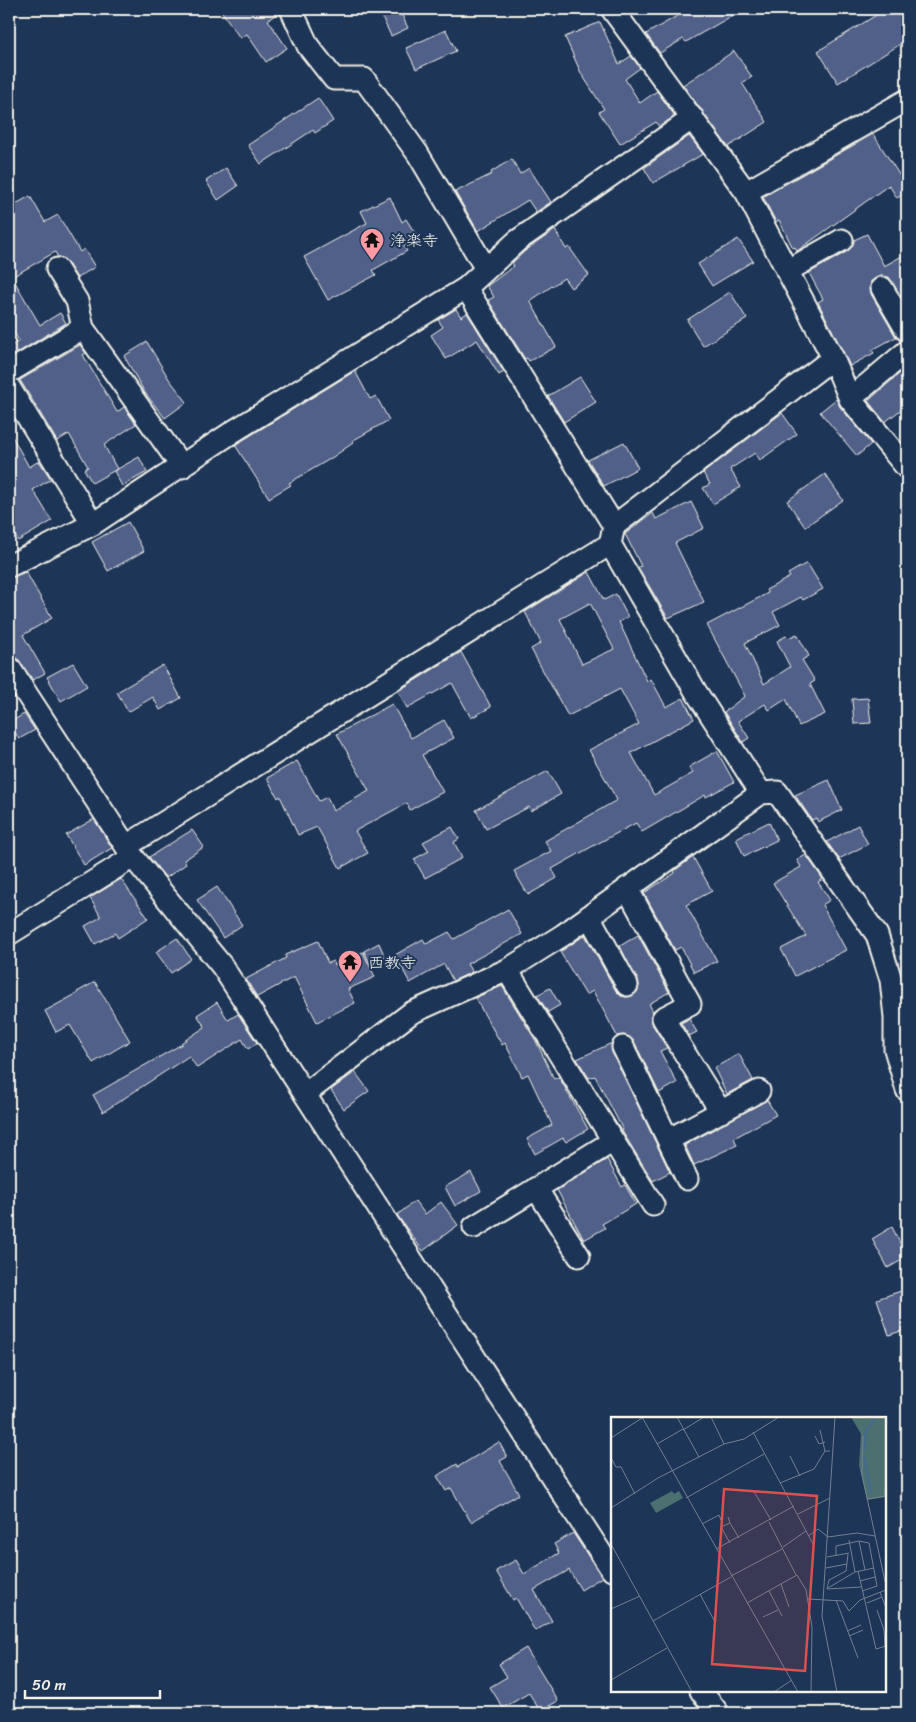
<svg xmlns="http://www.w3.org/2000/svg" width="916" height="1722" font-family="Sriracha,'Klee One',sans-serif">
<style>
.building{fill:#516188;stroke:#f4f1e8;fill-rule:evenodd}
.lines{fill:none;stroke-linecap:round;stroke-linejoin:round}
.minor-casing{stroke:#f4f1e8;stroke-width:25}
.minor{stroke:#1d3557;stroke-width:21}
.labels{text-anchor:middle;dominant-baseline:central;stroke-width:4;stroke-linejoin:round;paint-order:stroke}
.poi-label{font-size:16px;fill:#f4f1e8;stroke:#1d3557;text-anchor:start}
.inset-river{fill:none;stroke:#466a8e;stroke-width:2.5}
.inset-road{fill:none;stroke:#738091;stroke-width:1}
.view{fill:#dc504e;fill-opacity:0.15;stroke:#dc504e;stroke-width:2.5}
.inset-edge{fill:none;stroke:#f4f1e8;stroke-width:2.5}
</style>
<rect width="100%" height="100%" fill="#1d3557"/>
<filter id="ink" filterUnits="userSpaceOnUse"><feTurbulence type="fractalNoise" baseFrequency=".02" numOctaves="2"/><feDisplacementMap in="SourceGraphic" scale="10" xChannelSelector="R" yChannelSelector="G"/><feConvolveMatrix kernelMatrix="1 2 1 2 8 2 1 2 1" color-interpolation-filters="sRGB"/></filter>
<g filter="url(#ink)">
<path class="building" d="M220 9H279V12L268 20 287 48 266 62 247 34 240 38Z
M399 9 408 28 391 36 382 17Z
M689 9H744L686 42 683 39 660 53 646 34Z
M886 9H903L907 15V40L838 83 818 51Z
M600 22 619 64 631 56 640 68 625 79 640 103 657 91 675 116 659 127 656 122 620 144 599 112 604 109 581 73 565 37Z
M446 30 456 51 416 69 406 48Z
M734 51 752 77 742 83 767 122 728 147 683 85Z
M318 98 333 121 315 133 313 130 261 164 248 145Z
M873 134 900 176 907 172V192L897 198 889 185 797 251 795 247 793 248 779 220 776 222 763 197Z
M689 136 703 154 653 183 644 168Z
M512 159 520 174 529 168 551 202 536 212 528 200 478 231 455 192 492 174 491 172Z
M226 168 238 186 218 200 206 181Z
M30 196 45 222 58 215 80 252 84 249 95 267 77 278 67 262 58 257 55 252 12 277 40 325 60 313 66 323 9 358V347L19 341 9 324V208Z
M390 197 402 222 406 219 418 238 404 246 407 251 373 270 376 275 328 300 304 257 367 223 361 211Z
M555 230 566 249 569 247 589 275 571 288 564 278 530 301 556 347 529 361 527 358 525 359 488 300 494 297 487 286 514 266 512 263 525 251Z
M867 234 884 266 902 256 907 265V307L889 277 881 276 871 281 870 288 871 294 896 337 872 350 874 353 850 366 818 302 823 299 809 273 848 251 854 240Z
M738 239 753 261 712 286 698 264Z
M730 292 747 319 703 346 687 320Z
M456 309 461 317 467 313 504 372 499 375 477 340 446 359 431 335 443 327 438 320Z
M147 342 169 379 187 402 165 418 145 393 124 356Z
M80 345 86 353 83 355 117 412 124 407 136 424 104 445 117 469 92 483 84 469 88 467 69 434 57 441 20 380Z
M907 367V405L885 422 868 401Z
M355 371 370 399 376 396 389 420 352 441 353 443 330 459 289 483 291 485 269 498 235 445Z
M580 377 596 402 564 422 548 396Z
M836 399 840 407 871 444 857 456 820 412Z
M782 413 797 434 760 460 755 453 730 469 741 487 713 504 703 488 710 484 703 473Z
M9 431 29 467 39 461 51 479 33 490 52 521 18 541 9 524Z
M624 442 638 468 604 486 588 460Z
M139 457 147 472 122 486 114 471Z
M825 474 843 500 805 527 787 501Z
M691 502 704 528 675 543 704 602 668 618 638 567 641 566 625 534 653 513 656 519Z
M128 522 144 551 108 571 92 542Z
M807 563 823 589 803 600 801 597 773 612 780 625 745 643 764 684 790 667 777 641 786 636 788 638 797 634 809 656 802 660 815 681 810 684 825 714 799 726 786 699 769 710 765 704 738 721 749 738 743 742 724 712 745 696 707 625 768 593 766 590 790 577 788 574Z
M26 572 52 618 23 635 45 673 33 680 19 660 9 655V578Z
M589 572 604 600 616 594 628 617 619 622 647 681 651 679 666 707 683 698 694 719 631 753 654 795 693 773 689 767 717 751 734 782 706 797 705 795 642 832 636 823 593 846 552 869 557 878 528 895 514 871 551 851 545 841 617 800 589 750 639 724 620 689 568 716 531 649 541 643 525 612ZM590 603 614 649 582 664 560 619Z
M461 652 491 707 471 718 452 683 407 708 398 691Z
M73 663 87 686 61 701 47 677Z
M163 665 181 698 160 710 153 697 128 712 117 692Z
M868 698 871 723 854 724 852 699Z
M392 704 411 738 444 720 454 738 422 755 443 792 410 810 407 803 355 831 368 853 340 868 317 827 298 835 280 796 278 798 267 778 297 761 319 801 327 797 333 811 369 791 337 734Z
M24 714 35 730 19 739 9 723Z
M548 771 561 794 531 811 529 807 486 829 476 810Z
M829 780 842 810 818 822 816 818 812 820 795 795Z
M94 819 112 848 84 865 66 835Z
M769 822 777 840 744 856 736 838Z
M858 825 868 844 839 859 827 842Z
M452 827 459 839 454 842 462 858 425 878 414 859 429 851 423 842Z
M192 830 204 847 184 860 186 864 166 878 149 857Z
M806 855 823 879 818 882 830 900 822 905 846 950 795 976 781 949 806 936 773 883 801 867 797 860Z
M693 857 712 891 686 905 717 961 694 972 681 947 675 950 644 893 675 873 674 871Z
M121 879 148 918 118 938 115 933 95 944 85 926 101 917 90 898Z
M217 887 242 925 223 938 197 900Z
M508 909 522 934 467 964 472 972 453 981 444 964 410 983 395 955 423 939 426 944 449 932 454 939Z
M585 935 616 991 621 996 627 997 637 992 639 985 620 946 638 935 669 992 649 1004 653 1011 651 1018 652 1024 667 1048 660 1051 677 1083 659 1093 634 1041 624 1035 617 1036 593 991 586 995 560 952Z
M177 938 191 959 171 973 156 952Z
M318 941 328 963 333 961 335 965 363 952 375 977 348 989 355 1003 317 1022 294 977 257 997 246 979 286 958 285 955Z
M379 943 385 957 370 964 364 951Z
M95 982 130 1041 93 1063 70 1025 56 1032 45 1011 78 993 77 992Z
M502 986 536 1041 554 1079 559 1077 588 1129 566 1142 563 1138 535 1154 527 1139 552 1125 528 1074 522 1077 505 1043 502 1045 475 998Z
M550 988 560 1005 548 1012 537 995Z
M217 1002 228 1020 238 1014 257 1043 248 1049 242 1039 197 1068 189 1056 103 1112 93 1095 182 1044 181 1043 205 1027 197 1015Z
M689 1019 697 1032 689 1036 681 1023Z
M612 1043V1052L670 1172 653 1181 622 1131 623 1130 595 1076 589 1078 577 1059Z
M739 1054 753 1080 727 1094 714 1068Z
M355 1072 369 1091 344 1109 331 1090Z
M767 1100 776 1115 734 1138 737 1145 694 1165 685 1145Z
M607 1159 622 1187 625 1185 636 1204 602 1224 605 1228 584 1240 557 1190Z
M471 1172 481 1191 455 1206 445 1187Z
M415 1201 425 1214 441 1202 458 1225 423 1251 397 1215Z
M892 1227 907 1257 888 1268 872 1239Z
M907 1289V1329L889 1335 877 1299Z
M499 1442 507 1457 500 1461 519 1494 471 1522 451 1488 446 1491 437 1476 457 1464 458 1467Z
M573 1533 602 1577 581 1590 569 1570 534 1590 552 1621 535 1631 516 1598 513 1600 496 1571 516 1560 524 1574 559 1553 554 1544Z
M526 1648 558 1701 540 1711 529 1693 503 1708 490 1687 507 1677 499 1664Z"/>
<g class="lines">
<defs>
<path id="minor" d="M291 9 308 46 334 79H364L418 154 486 269
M612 9 746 192 833 358 850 399 907 468
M746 192 907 100
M787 271 842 240
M466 288 614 526 610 544 696 692 761 793
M882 288 907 331
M83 328 182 467
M9 372 83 328 77 301 57 269
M9 387 93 524
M850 399 907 351
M614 526 833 358
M9 566 93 524 234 431 466 288 517 241 693 118
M9 667 133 857 222 966 612 1570
M128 845 610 544
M627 888 690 1004 663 1018 721 1112
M589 916 627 985
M9 934 133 857
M507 970 653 1205
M623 1047 687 1179
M305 1094 411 1013 507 970 563 935 761 793 777 792 877 935 891 980 895 1017V1049L907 1090
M668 1140 759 1091
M536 1188 579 1256
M474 1227 613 1141
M701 1691 718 1713"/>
</defs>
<use href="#minor" class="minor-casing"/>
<use href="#minor" class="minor"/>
</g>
</g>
<defs>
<symbol id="temple-pin" viewBox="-11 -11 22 30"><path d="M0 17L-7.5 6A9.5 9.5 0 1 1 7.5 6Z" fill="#ff9aa2" stroke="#1d3557"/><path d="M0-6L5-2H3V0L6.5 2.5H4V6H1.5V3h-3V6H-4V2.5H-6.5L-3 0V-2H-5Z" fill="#111"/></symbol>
</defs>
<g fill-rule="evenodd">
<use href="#temple-pin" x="358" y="226" width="28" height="38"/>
<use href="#temple-pin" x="336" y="948" width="28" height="38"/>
</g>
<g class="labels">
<g class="poi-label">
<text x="390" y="240">浄楽寺</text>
<text x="368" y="962">西教寺</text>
</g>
</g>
<g transform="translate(611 1417)">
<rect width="275" height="275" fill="#1d3557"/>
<path d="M240 0H275V80L256 83 248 48 250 17ZM61 74 63 77 68 74 72 81 45 96 39 86Z" fill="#4c6f70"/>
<path class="inset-river" d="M253 34 255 14 265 0M253 40 260 76"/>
<path class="inset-road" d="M31 0 187 275M66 0 88 40M100 0 113 27M224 0 211 199 226 275M274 8V79M72 13 93 0M209 13 214 34M142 15 202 127M204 19 208 27 214 25M0 21 31 1M46 27 72 12M179 39 189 59M0 41 5 50H10L24 77M250 53 275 169M251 56 252 19M169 66 203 52 214 34H219M142 73 160 103M75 81 153 37M257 82 274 79M0 91 47 61 113 27 133 22 168 0M187 97 219 81M117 100 119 106 110 110 119 126M158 105 185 158M119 106 128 121M91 107 108 98 110 103M197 119 207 112 217 120 246 116 264 119M238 123 244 155M248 124 254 153M0 127 81 275M172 130 195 114M105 132 183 89M237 137 235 154 218 163 216 172 250 170M225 139V129L248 124 258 126 266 169 251 174M216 140 238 136M215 151 236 147M247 154 265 232 275 229M120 159 171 132M249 164 264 160M170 167 178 190M217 171 244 155 263 151M158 174 171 199M269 175 275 191M89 177 104 205M197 182 232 184 238 194 249 183 275 173M225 183 247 241M136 186 186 158 195 173 201 210 200 275M256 186 271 180M0 192 29 179M266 193 273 213 274 229M152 200 167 193M42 204 120 160M236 214 250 208M238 219 252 213M0 263 56 231M163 275 181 263"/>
<path class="view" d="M113 72 206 79 194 254 101 247Z"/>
<rect width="275" height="275" class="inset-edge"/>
</g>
<rect width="916" height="1722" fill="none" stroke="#1d3557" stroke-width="30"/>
<rect x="15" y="15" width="886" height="1692" fill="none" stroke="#f4f1e8" stroke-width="2" filter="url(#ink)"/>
<path d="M25 1690v8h135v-8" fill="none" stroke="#f4f1e8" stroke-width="2.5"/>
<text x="32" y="1690" font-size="15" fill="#f4f1e8" stroke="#1d3557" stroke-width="4" paint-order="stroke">50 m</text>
</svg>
